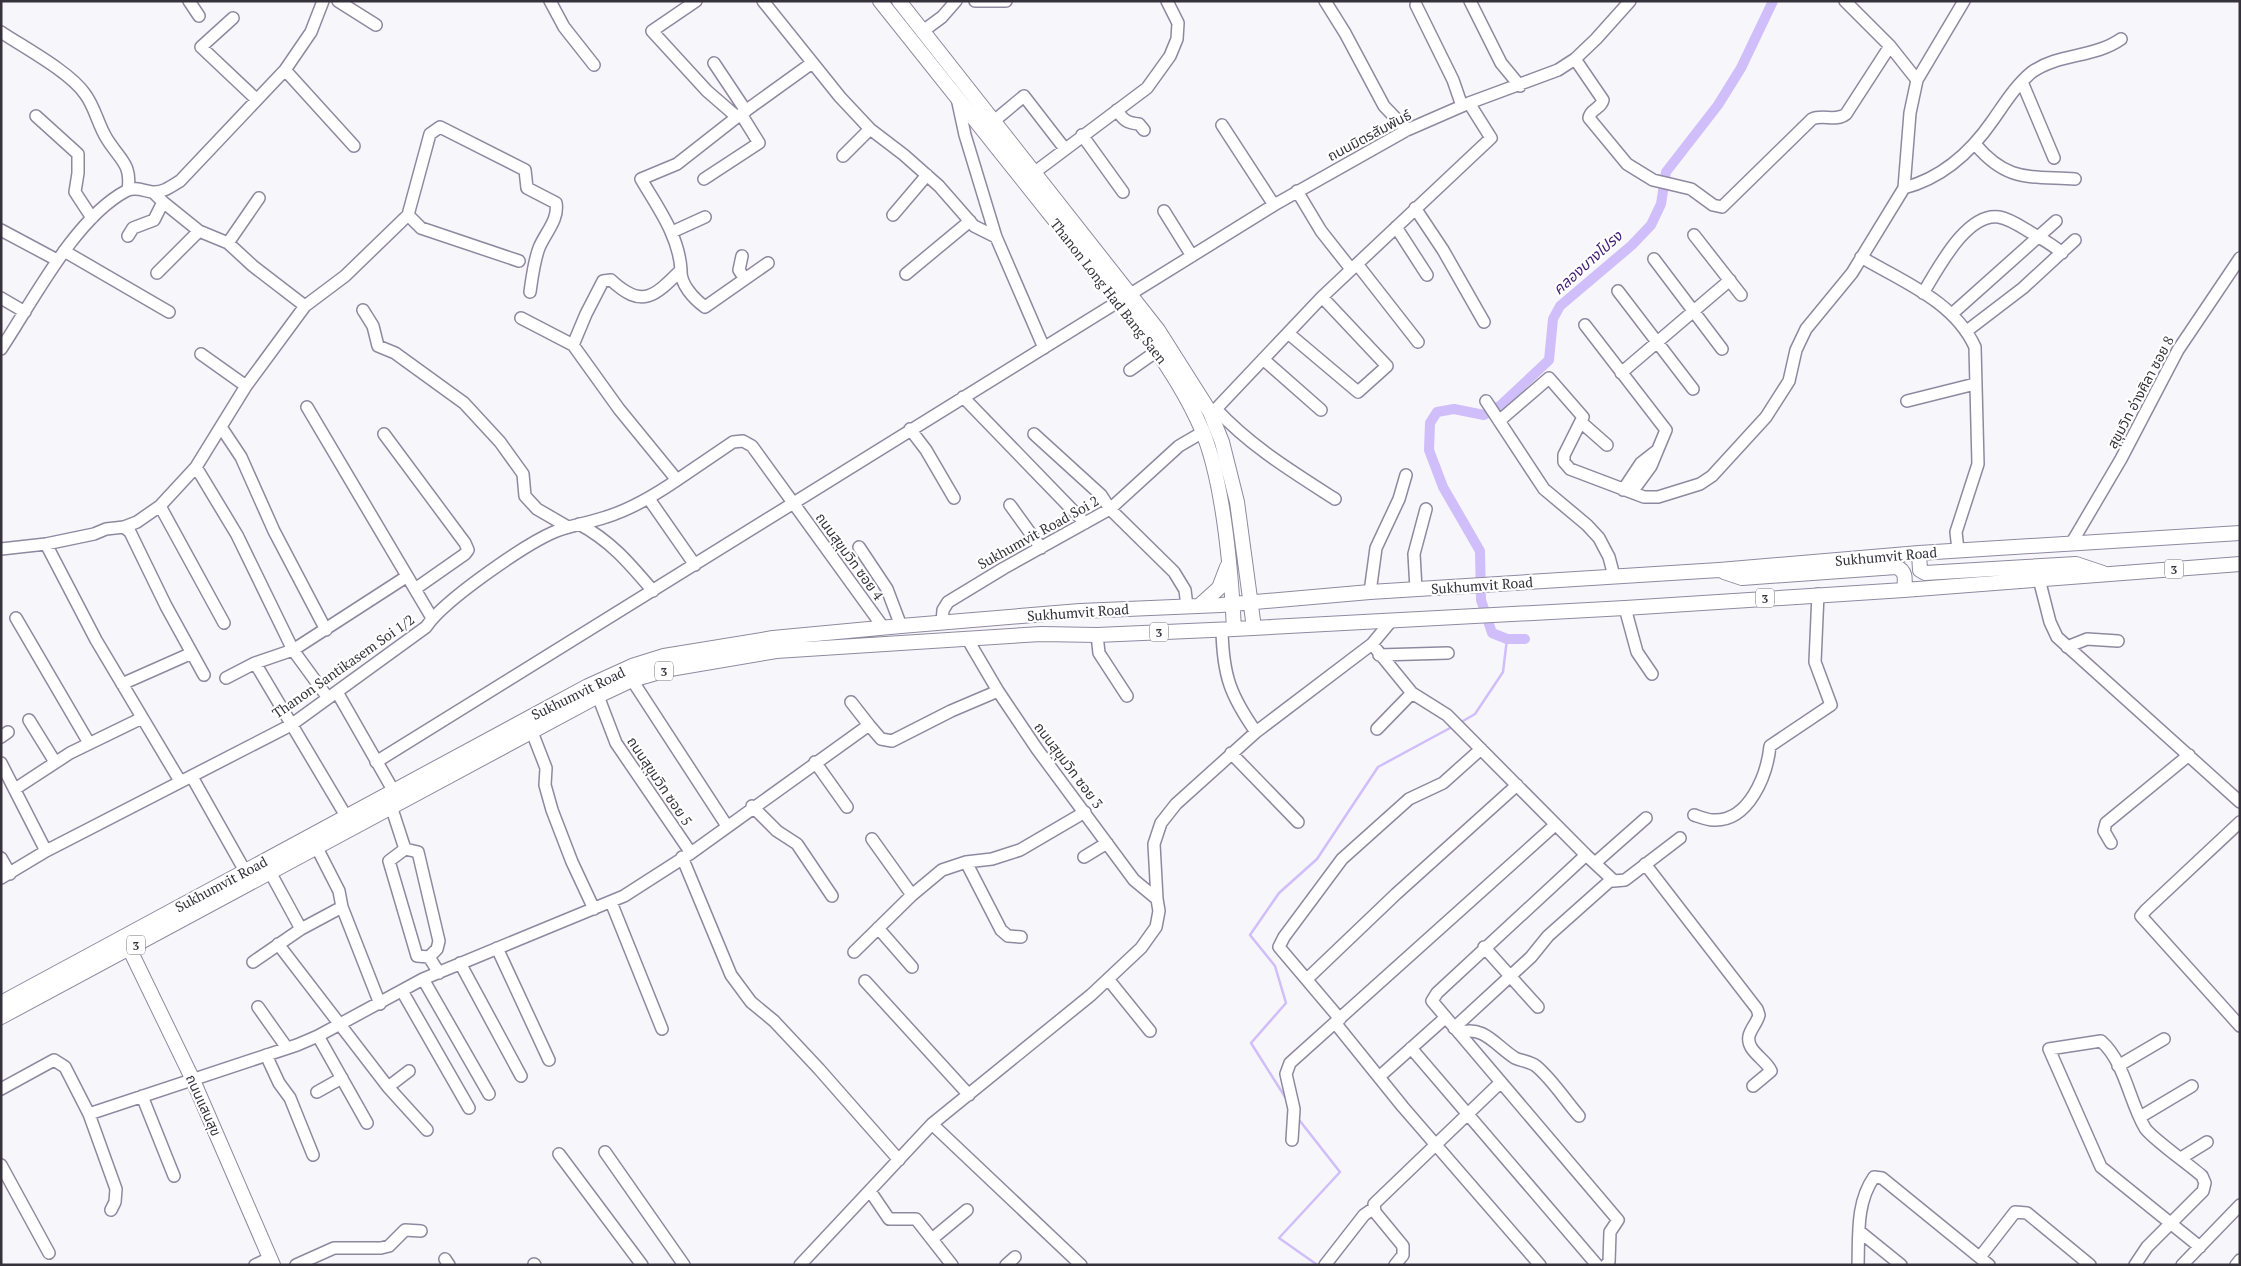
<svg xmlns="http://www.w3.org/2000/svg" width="2241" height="1266" font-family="'PT Serif','Noto Sans Thai',serif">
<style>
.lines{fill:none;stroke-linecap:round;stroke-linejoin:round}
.stream{stroke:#cfbefa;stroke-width:2.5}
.canal{stroke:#cfbefa;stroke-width:10}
.minor-casing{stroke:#8f89a0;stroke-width:14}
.major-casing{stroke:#8f89a0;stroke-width:16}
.minor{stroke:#fff;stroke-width:11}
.major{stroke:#fff;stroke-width:14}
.labels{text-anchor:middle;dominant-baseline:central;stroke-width:4.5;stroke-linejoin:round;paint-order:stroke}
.shield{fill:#fff;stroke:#727076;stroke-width:1}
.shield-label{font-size:12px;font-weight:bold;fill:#35323c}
.street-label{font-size:14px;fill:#35323c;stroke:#fff}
.water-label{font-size:15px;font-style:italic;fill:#421e73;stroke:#fff}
</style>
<rect width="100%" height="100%" fill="#f7f6fb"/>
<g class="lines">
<path class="stream" d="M1463 721 1475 714 1503 672 1507 639
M1287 1100 1251 1043 1286 1003 1275 966 1250 935 1279 893 1317 859 1378 767 1450 728
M1300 1121 1340 1172 1279 1238 1316 1264"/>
<path class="canal" d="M1525 639H1507L1492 633 1481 600 1480 551 1443 487 1429 450 1430 423 1437 412 1454 409 1484 415 1501 405 1549 360 1553 319 1560 306 1632 245 1651 225 1661 204 1666 172 1718 105 1741 68 1773 1"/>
<defs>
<path id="minor" d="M189 1 199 16
M338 1 376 25
M550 1 564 27 594 65
M696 1 652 31 707 91 737 117
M763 1 840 97 870 129 904 155 939 186 974 226 996 237
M975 1H1006
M1325 1 1345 33 1384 106 1407 130
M1470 1 1501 63 1520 86
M1845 1 1890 46 1917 80
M1416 5 1453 80 1462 106
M233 18 201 47 256 99
M923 31 942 17 956 1
M1 32C25 48 70 72 85 94 95 107 98 125 107 139 120 160 132 164 128 190
M1575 59 1603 100C1601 109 1590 109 1589 118L1627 164 1653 180 1691 189 1713 205 1722 207 1812 119C1823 114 1836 122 1846 114L1890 46
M714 63 746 111
M285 70 354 146
M2022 82 2054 158
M957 98 965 135 996 237 1044 348
M1117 110C1123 120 1127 123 1139 124L1144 130
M36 116 78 154V173L75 192 92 218
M994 121 1024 96 1065 149
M1222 125 1274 205
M1082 135 1123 192
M1975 144C2007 182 2028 176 2075 179
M843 156 870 129
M1035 172 1147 88 1170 56 1177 39 1178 23 1167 1
M704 179 759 143 741 114
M1904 188C1942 178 1971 152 1993 120 2005 103 2016 85 2032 72 2059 53 2094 58 2121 39
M1297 191 1321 231 1351 269
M153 192 163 202 199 231 228 243 253 266 305 306
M1415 208 1443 250 1484 322
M1164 211 1192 256
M408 215 421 228 519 261
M893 215 927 175
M1396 227 1427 275
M1 230 57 260
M672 232 705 217
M1694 235 1741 295
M128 236 133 228 154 220 163 202
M228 243 259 198
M64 251 169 312
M742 256 739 270 745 279 768 263
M1861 257C1903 282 1954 301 1975 347L1978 464 1956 532 1958 550
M1654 259 1722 349
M1357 264 1418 342
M681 270C680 284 694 299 705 307L745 279
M157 273 199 231
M906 274 970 221
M1618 291 1693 389
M1923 293C1937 271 1966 212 1999 217 2010 219 2020 226 2030 232 2042 239 2052 244 2062 253
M1 298 25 312
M363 310 373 326 378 346 395 353 464 403 500 442 523 474 525 496 537 509 568 527
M1953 313 2056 221
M1585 325 1666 430 1651 466 1632 492
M1968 330 2023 288 2075 240
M1288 333 1358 392 1387 366 1322 297
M573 345 586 314 603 281 611 280C642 309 654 297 681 270 679 236 658 208 641 179L677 164 737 117 812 63
M1 349C33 301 75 218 126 191 135 186 144 191 152 192 163 193 172 186 180 181L285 70 311 32 323 1
M201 354 246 386
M1263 359 1321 410
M1130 370 1157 351
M1621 373 1730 280
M963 397 1085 523
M1486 401 1544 489 1587 525 1599 538 1609 557 1614 576
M1907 401 1975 384
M307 407 432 618
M1216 409C1250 446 1293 472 1335 499
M1210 412 1216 409 1322 297 1491 138 1469 103
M1499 421 1549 378 1583 417 1564 455V462L1570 469 1644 497H1658L1700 484 1712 476 1766 417 1789 381 1796 350 1806 329 1852 273 1904 188 1910 113 1917 80 1964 1
M1582 423 1607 445
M221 427 241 457 274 531 326 630
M910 429 926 450 954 498
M384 434 465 543 468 550 465 554 415 589
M1034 434 1101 495 1110 509 1174 572 1185 590 1187 606
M196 467 237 535 293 650 328 698
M677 480 733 442 743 441 752 446 883 627
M1623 490 1641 463 1655 452
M649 499 695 565
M1010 505 1041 548
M160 506 224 623
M579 524C611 541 630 564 653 591
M124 527 130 532 166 606 204 675
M46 544 96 640 180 781
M2071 544 2121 459 2178 350 2240 258
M859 547 887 589 901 626
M1 549 46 544 94 534 106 529 124 527 137 522 160 506 196 467 246 386 305 306 345 276 408 215 430 134 440 127 525 170 527 188 556 203C559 220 545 233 539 248 534 261 532 278 530 292
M2039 579 2050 622 2057 637 2240 802
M1416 589 1414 554 1426 509
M1370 592 1376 548 1399 499 1406 475
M1625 608 1637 652 1652 674
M16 618 89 743
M942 622 943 610 948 602 1004 568 1110 509 1179 446 1203 432
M1222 630C1223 675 1230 695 1256 732
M1097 635 1099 653 1127 696
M968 640 998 691 1037 749 1134 880 1157 899
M1372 644 1412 693 1447 715 1586 855 1614 881 1625 880 1680 838
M2067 647 2087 639 2118 641
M1379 655 1448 653
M255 663 346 816
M226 678 255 663 293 650 406 577
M632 680 727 826
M122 684 192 653
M337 692 393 790
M598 696 616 743 691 853
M851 702 869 725
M29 720 55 762
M1377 729 1412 693
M532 732 546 768 545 785 552 810 572 862 594 909
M1 737 8 732
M1231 753 1298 822
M376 762 1274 205 1407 130 1469 103 1558 70 1575 59 1596 39 1630 1
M815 762 847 807
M1 763 46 851
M192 777 245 871
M15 789 70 753 142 718
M391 806 405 849
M752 806 777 831 797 844 832 896
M1694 815C1700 817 1707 820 1713 820 1749 822 1767 775 1770 746L1831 705 1815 662 1818 594
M2240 822 2146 910 2141 916 2240 1026
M872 839 912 895
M2111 843 2104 831 2106 823 2189 755
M316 846 339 891 342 907 380 1004
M1586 855 1437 993 1432 1001 1618 1220 1610 1232 1609 1262 1606 1265
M682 857 731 975 751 1002 774 1021 819 1069 899 1160
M1084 857 1107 843
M1 858 10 874
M966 862 1001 930 1008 936 1021 937
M1595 863 1646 818
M1645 864 1757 1009 1759 1015C1757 1023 1751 1028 1749 1036 1746 1051 1766 1059 1771 1071L1753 1086
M270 872 301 929
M1 878 46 851 291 725 426 627C443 601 524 545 554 532 571 525 589 523 606 517 632 509 655 495 677 480L619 409 573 345 521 318
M611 902 662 1029
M878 928 912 967
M278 944 388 1087 409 1071
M1484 947 1538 1007
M497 948 549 1060
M854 952 912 895 942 870 966 862 992 859 1020 850 1085 812
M429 957 417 956 389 861 405 849 418 852 439 941 437 949 429 957 439 973
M253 962 301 929 342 907
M460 963 521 1076
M423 979 489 1094
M1108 979 1150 1031
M1307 979 1396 894 1517 785
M865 981 969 1095
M402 991 469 1108
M258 1007 287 1048
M1340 1019 1279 947 1284 937 1342 859 1409 799 1443 783 1481 749
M1336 1024 1403 1107 1540 1265
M1454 1028 1531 957 1548 936 1612 879
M1459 1033C1483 1024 1496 1046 1515 1058 1522 1061 1531 1062 1536 1066 1552 1079 1565 1100 1579 1116
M318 1036 367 1123
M1411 1048 1597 1265
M266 1055 279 1083 290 1098 313 1155
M2118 1066 2164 1039
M1379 1077 1445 1018
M388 1087 427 1130
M1 1089 54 1060 65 1067 89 1114 297 1045 318 1036 423 979 624 896 691 853 869 725 881 739 892 741 951 711 998 691
M317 1092 342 1078
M142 1096 174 1176
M89 1114 116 1189 115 1202 111 1210
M2140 1117 2192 1086
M932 1124 1081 1265
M1292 1140 1294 1109 1286 1074 1290 1063 1555 825
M605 1152 684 1265
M559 1154 642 1265
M2181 1158 2207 1142
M1 1165 49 1253
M870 1191 889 1219H916L952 1265
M1859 1231 1901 1265
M932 1239 967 1210
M1980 1257 2015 1212 2027 1213 2090 1265
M445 1259 449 1265
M534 1264 535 1265
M255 1265 270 1258
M296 1265 334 1248H381L389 1246 405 1230 421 1231
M800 1265 932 1124 1091 995 1141 948 1156 927 1159 911 1157 899 1154 844 1161 823 1176 804 1256 732 1372 644 1392 620
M1006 1265 1015 1257
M1325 1265 1364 1215 1374 1208
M1395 1265 1403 1255V1246L1375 1212 1374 1204 1501 1082
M1858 1265C1859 1234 1856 1203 1874 1177L1882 1178 1989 1265
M2135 1265 2147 1247 2203 1191 2205 1183 2202 1176C2191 1166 2150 1137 2145 1128 2129 1101 2125 1062 2101 1041L2049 1049 2101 1167 2200 1247
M2182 1265 2240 1205
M2236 1265 2240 1260"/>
<path id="major" d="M880 1 1148 337C1168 367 1188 397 1202 430 1224 483 1231 571 1234 629
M899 1 1158 330 1210 412 1222 442 1237 502 1254 628
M1919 553 1920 570 1925 573 2076 564 2103 573
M1724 572 1742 578 1896 567C1907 571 1905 580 1904 590
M1199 606 1219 588 1227 567
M129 948 192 1078 273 1265
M1 1003 588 686 632 666 664 656 773 638 901 626 1080 611 1221 605 1370 592 1719 570 1919 553 2240 533
M1 1017 598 696 632 680 670 669 776 651 1041 634 1097 635 1234 629 1625 608 1904 590 2240 564"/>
</defs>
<use href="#minor" class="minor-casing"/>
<use href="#major" class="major-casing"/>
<use href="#minor" class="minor"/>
<use href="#major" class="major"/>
</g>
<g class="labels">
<g class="shield">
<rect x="2165" y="559.5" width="18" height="19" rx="4"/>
<rect x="1756" y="588.5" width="18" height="19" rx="4"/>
<rect x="1150" y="622.5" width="18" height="19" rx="4"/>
<rect x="655" y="661.5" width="18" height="19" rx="4"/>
<rect x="127" y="935.5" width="18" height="19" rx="4"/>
</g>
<g class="shield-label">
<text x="2174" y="569">3</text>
<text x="1765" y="598">3</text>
<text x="1159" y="632">3</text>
<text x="664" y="671">3</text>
<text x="136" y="945">3</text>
</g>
<g class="street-label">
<text transform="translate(1369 135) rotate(-28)">ถนนมิตรสัมพันธ์</text>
<text transform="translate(1109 291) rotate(52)">Thanon Long Had Bang Saen</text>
<text transform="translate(2140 392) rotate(-62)">สุขุมวิท อ่างศิลา ซอย 8</text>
<text transform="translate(1038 532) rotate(-29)">Sukhumvit Road Soi 2</text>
<text transform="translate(850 556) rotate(54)">ถนนสุขุมวิท ซอย 4</text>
<text transform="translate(1886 556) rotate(-5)">Sukhumvit Road</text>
<text transform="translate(1482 585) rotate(-4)">Sukhumvit Road</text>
<text transform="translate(1078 612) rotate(-4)">Sukhumvit Road</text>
<text transform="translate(343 666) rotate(-35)">Thanon Santikasem Soi 1/2</text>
<text transform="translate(578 693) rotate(-26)">Sukhumvit Road</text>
<text transform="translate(1069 765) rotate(53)">ถนนสุขุมวิท ซอย 3</text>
<text transform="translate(660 781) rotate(56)">ถนนสุขุมวิท ซอย 5</text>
<text transform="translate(221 884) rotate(-28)">Sukhumvit Road</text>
<text transform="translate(204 1105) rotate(66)">ถนนแสนสุข</text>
</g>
<g class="water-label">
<text transform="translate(1587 262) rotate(-42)">คลองบางโปรง</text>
</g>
</g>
<rect width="2241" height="1266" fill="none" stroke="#35323c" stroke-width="5"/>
</svg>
